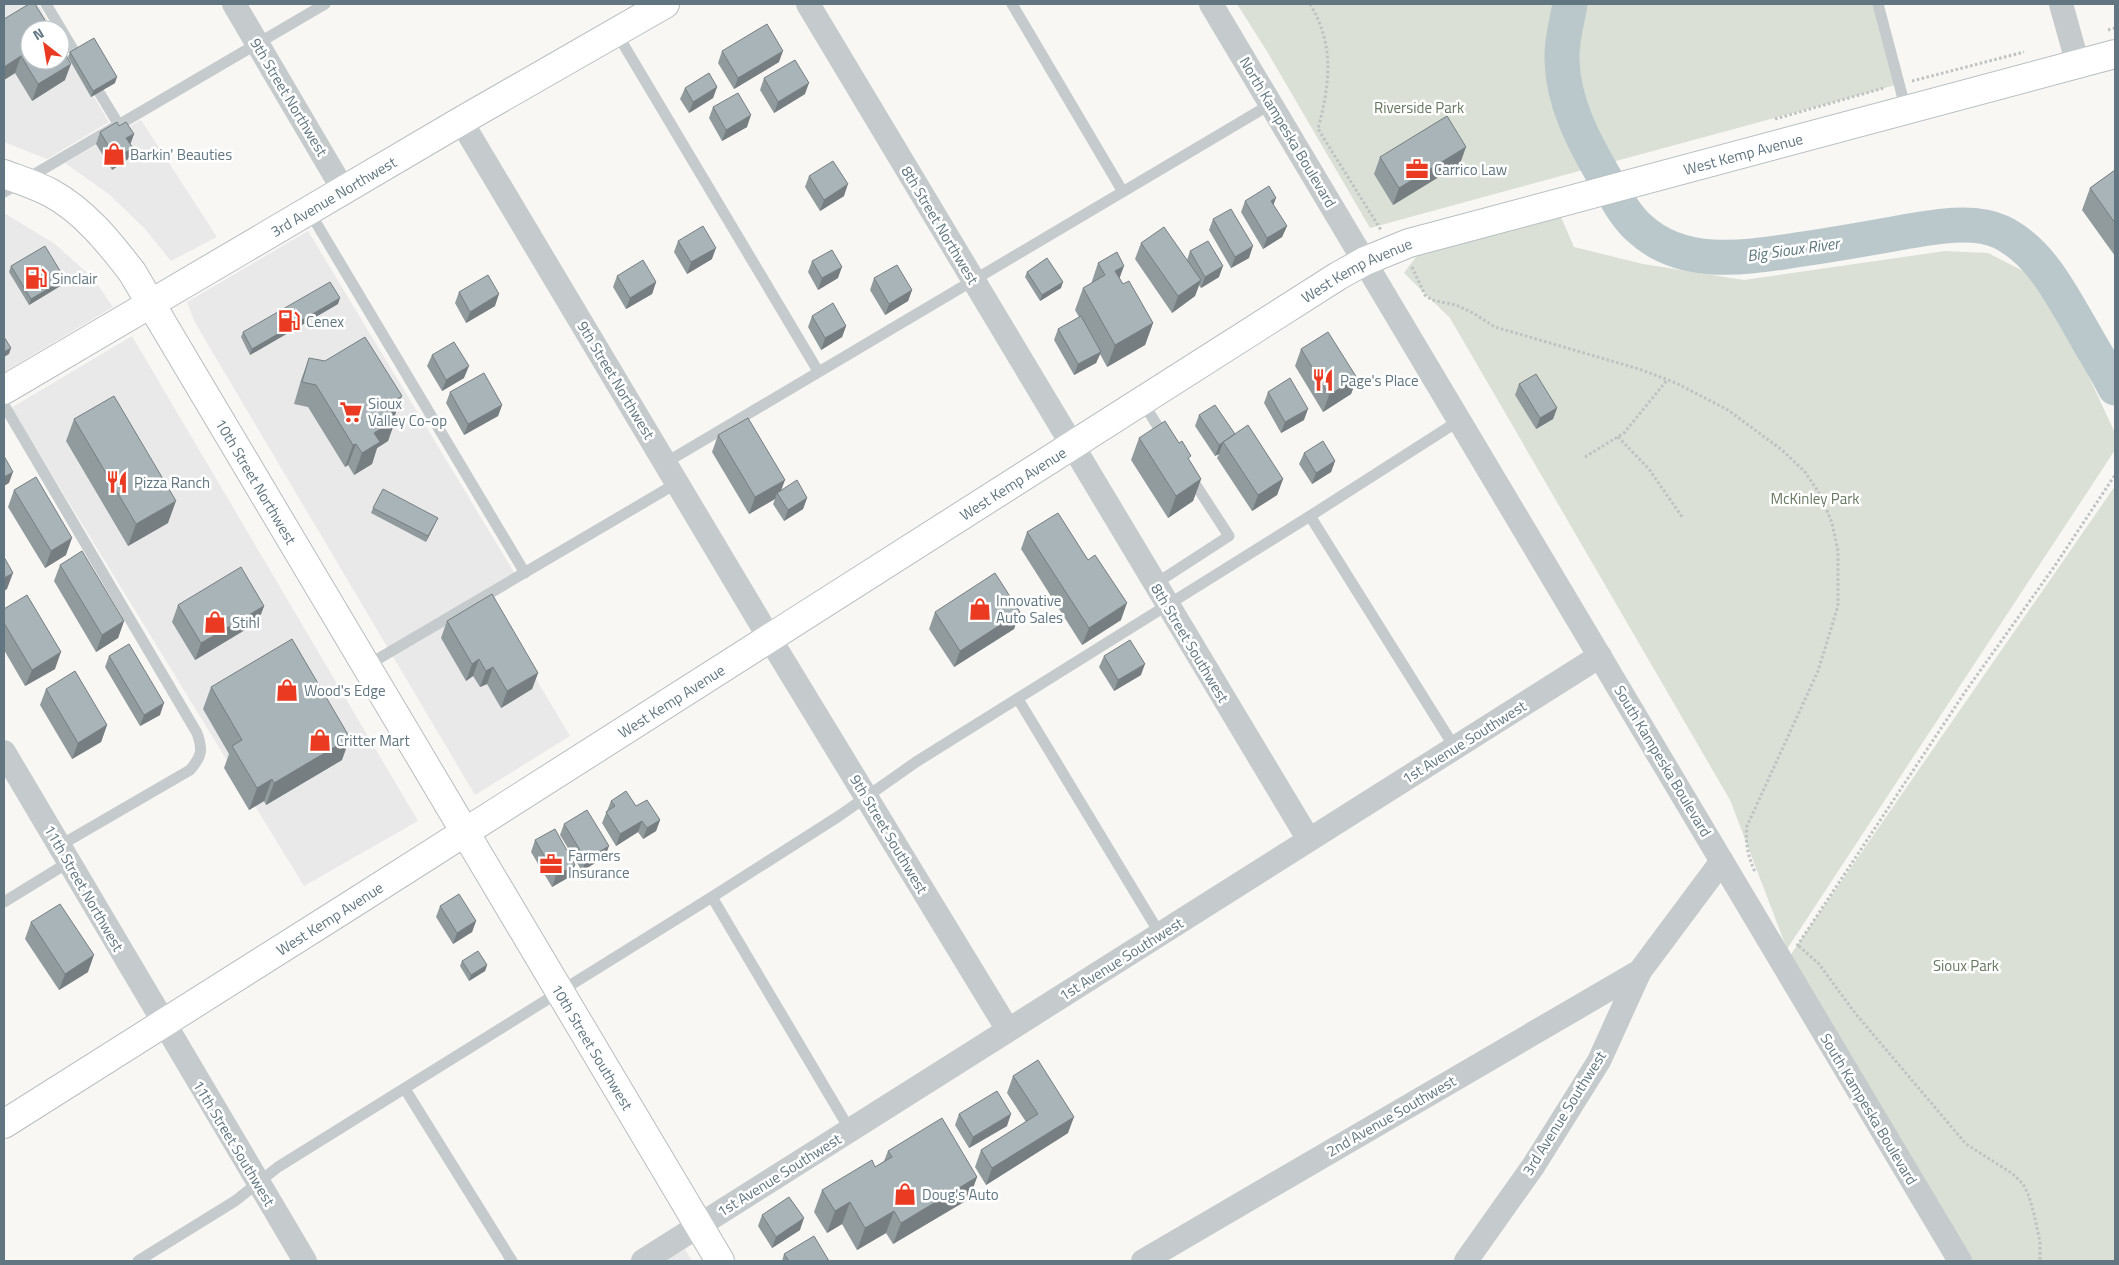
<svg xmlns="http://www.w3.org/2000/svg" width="2119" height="1265" font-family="'Titillium Web',sans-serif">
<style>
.built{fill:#e8e9e8}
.green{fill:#dae0d5}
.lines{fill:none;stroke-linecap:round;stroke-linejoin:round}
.river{stroke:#bac8cb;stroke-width:35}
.secondary-casing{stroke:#b7bec1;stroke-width:30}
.primary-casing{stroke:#b8bdc0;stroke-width:30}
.path{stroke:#bec2c3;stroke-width:3;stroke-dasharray:2.5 2.5;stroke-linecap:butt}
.lane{stroke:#c5cacc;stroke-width:11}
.street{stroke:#c5cacc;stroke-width:24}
.secondary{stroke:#fff;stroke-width:28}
.primary{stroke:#fff;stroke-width:28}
.wall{fill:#919b9e}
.shaded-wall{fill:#767e81}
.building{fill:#a9b4b8;stroke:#767e81}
.labels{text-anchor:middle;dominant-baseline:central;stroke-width:5;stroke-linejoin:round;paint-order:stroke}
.street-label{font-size:15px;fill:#617681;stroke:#fff}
.park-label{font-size:15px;fill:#677961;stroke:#fff}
.poi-label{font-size:15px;fill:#617681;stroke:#fff;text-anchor:start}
.water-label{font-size:16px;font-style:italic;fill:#5c767c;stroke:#fff}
</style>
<rect width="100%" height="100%" fill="#f8f7f4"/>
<path class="built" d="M4 4H38L53 30H30V60H60V41L109 122 47 159 4 142Z
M141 120 217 237 171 261 145 229 110 195 65 163Z
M4 213 55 244 93 278 113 307 4 372Z
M308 231 515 574 484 592 570 736 475 795 194 321 187 302Z
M132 336 418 821 304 886 11 408Z
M682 1244 692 1261H658Z"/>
<path class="green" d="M1237 4H1878L1899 84 1370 228 1268 53Z
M1561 217 1574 247 1643 264 1744 280 1945 251 1988 253 2029 274 2050 293 2115 433V450L1787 949 1730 800 1450 318 1404 273 1418 254Z
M2115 486V1261H1970L1787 960Z"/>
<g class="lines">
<path class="river" d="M1570 4C1567 22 1561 42 1562 60 1563 103 1584 142 1605 178 1615 196 1624 214 1639 228 1684 270 1749 257 1803 249 1837 244 1871 238 1904 232 1932 227 1974 219 2001 232 2042 252 2063 298 2085 335 2095 353 2106 370 2115 388"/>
<defs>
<g id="secondary">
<path id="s1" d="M4 390 461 121 665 4"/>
<path id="s2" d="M4 1124 349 906 1338 276 1365 261 1409 243 2115 54"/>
</g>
<g id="primary">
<path id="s3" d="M4 174C20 180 36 185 51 193 84 211 109 242 132 272L720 1261"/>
</g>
</defs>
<use href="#secondary" class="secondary-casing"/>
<use href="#primary" class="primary-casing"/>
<path class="path" d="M1310 4C1335 46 1330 83 1318 129L1381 230
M2108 30 2115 28
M1912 81 2024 52
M1775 119 1884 88
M1412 267 1425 295 1432 300 1456 305 1473 313 1495 327 1639 369 1676 383 1728 410 1782 450 1805 472 1821 496 1832 523 1838 551V606L1818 671 1747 826C1745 843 1748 856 1755 872
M1618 437 1649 469 1682 517
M1585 457 1624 433 1667 380
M1797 946 1965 692 2054 567 2115 475
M1799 946 1819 964 1855 1013 1966 1144 2013 1174 2023 1184 2029 1196 2034 1214 2040 1242V1261"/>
<path class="lane" d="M46 4 80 61
M1012 4 1123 192
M1878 4 1906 110
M616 32 818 371
M91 79 119 125
M4 192 325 4
M309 211 525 573
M1142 401 1165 438
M4 405 197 733C203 750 202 756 190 770L59 846
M665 463 1271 104
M1310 516 1455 748
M1155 584 1229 536 1190 476
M366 666 677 483
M1018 699 1160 934
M712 897 850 1130
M4 902 69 862
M405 1089 512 1261
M138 1261 235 1201 278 1167 712 897 839 816 916 762 1310 516 1460 420"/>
<path class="street" d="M234 4 344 191
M808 4 1309 840
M1211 4 1960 1261
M2061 4 2078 65
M461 121 770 639 1008 1030
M4 752 305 1261
M643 1261 1600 656
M1143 1261 1640 971
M1466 1261 1534 1165 1599 1061 1640 971 1722 861"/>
<use href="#secondary" class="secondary"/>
<use href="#primary" class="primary"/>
</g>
<path class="wall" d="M4 19 65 80 32 101 15 73 4 80Z
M722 51 779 62 734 89 718 63Z
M70 52 115 83 91 97 68 57Z
M764 78 805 94 774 113 760 90Z
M717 87 713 98 689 113 680 99 685 88Z
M713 107 747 127 722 141 709 118Z
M100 132 134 134 130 144 128 159 112 170 96 144Z
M1380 157 1460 164 1393 205 1374 174Z
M2115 170V256L2082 210 2090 188Z
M809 176 844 196 820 211 805 187Z
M1245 201 1287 226 1282 237 1263 249 1241 212Z
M1213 219 1249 258 1231 268 1209 230Z
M678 241 712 259 687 274 674 252Z
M1141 243 1187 260 1190 251 1219 277 1201 288 1199 285 1195 296 1172 313 1135 259Z
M812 261 838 278 818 290 808 272Z
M1098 263 1120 279 1123 284 1153 323 1145 345 1107 367 1100 354 1096 363 1074 375 1054 340 1058 329 1079 317 1075 310 1083 288 1091 284Z
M11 266 62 285 29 305 9 272Z
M1027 272 1061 288 1040 301 1025 277Z
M617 276 656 282 652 294 626 309 613 287Z
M874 278 912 290 908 301 885 315 870 290Z
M459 292 495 306 466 323 455 303Z
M338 304 250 355 241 337 243 332Z
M812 316 846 326 842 337 821 350 808 327Z
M1301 349 1357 378 1351 394 1323 412 1295 366Z
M432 355 464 378 442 391 427 366Z
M309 358 395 416 388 441 377 448 372 464 354 475 348 465 345 467 308 407 294 404 301 380Z
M1519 384 1557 408 1553 419 1536 429 1515 395Z
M450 392 502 405 498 416 464 435 446 403Z
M1268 392 1304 420 1281 433 1264 403Z
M1199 415 1235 434 1283 479 1277 495 1252 511 1217 458 1219 454 1215 456 1195 426Z
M74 419 168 523 128 546 66 441Z
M718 435 781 490 807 498 803 509 784 521 773 504 775 499 749 514 712 452Z
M1139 438 1190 461 1201 479 1193 501 1168 518 1131 460Z
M1304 453 1335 461 1331 472 1312 484 1299 464Z
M14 490 66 555 45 568 8 507Z
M373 508 438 518 426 542 371 513Z
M1027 532 1121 620 1082 645 1021 549Z
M60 565 124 621 118 638 96 652 54 581Z
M178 605 264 606 258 622 195 660 172 622Z
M4 609 55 669 25 686 4 650Z
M935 612H1020L1014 629 954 667 929 629Z
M447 621 538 673 532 689 501 708 487 684 480 687 473 676 466 681 441 638Z
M109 656 160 715 140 726 105 667Z
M1104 656 1141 675 1114 691 1099 667Z
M211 687 342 760 266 805 264 801 249 810 224 768 229 754 203 709Z
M46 689 107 725 101 742 72 759 40 705Z
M611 801 636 806 660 820 656 831 643 839 638 832 616 846 602 823Z
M564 824 605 857 582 871 560 835Z
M535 840 571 876 552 887 531 852Z
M440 906 476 921 472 932 453 944 436 917Z
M31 922 88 972 59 990 25 939Z
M462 961 487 965 485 971 469 981 460 966Z
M1013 1076 1068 1133 986 1185 975 1167 981 1150 1026 1122 1007 1093Z
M959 1114 1007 1126 969 1148 955 1125Z
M888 1151 977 1177 969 1199 893 1244 886 1233 857 1250 842 1224 827 1233 814 1212 822 1190 875 1167 884 1161Z
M762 1215 800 1230 772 1248 758 1226Z
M784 1254 829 1261H782Z"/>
<path class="shaded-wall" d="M783 51 779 62 734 89 738 78Z
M21 56 15 73 4 80V67Z
M71 64 65 80 32 101 38 84Z
M117 77 115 83 91 97 93 91Z
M809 83 805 94 774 113 778 102Z
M717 87 713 98 689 113 693 102Z
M751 115 747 127 722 141 726 130Z
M134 134 130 145 126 138Z
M1466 147 1460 164 1393 205 1399 188Z
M133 148 128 159 112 170 116 158Z
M848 184 844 196 820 211 824 200Z
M1276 198 1272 209 1271 201Z
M1287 226 1282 237 1263 249 1267 238Z
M1253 246 1249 258 1231 268 1235 257Z
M716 248 712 259 687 274 691 262Z
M1124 266 1116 288 1115 271Z
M1223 266 1219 277 1201 288 1205 277Z
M842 267 838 278 818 290 822 278Z
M65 279 62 285 29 305 31 299Z
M1201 280 1195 296 1172 313 1178 296Z
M656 282 652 294 626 309 630 298Z
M1063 282 1061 288 1040 301 1042 295Z
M912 290 908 301 885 315 889 304Z
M499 294 495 306 466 323 470 312Z
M340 298 338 304 250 355 252 349Z
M1153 323 1145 345 1107 367 1115 345Z
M846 326 842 337 821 350 825 338Z
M11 348 9 354 4 357V352Z
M1101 352 1096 363 1074 375 1078 364Z
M469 366 464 378 442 391 446 380Z
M1357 378 1351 394 1323 412 1329 395Z
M402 396 394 418 388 405Z
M502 405 498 416 464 435 468 424Z
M1557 408 1553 419 1536 429 1540 418Z
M1308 409 1304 420 1281 433 1285 422Z
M396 419 388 441 377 448 372 464 354 475 362 453 374 433Z
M1223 443 1219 454 1215 456 1219 445Z
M356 444 348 465 345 467 353 445Z
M1335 461 1331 472 1312 484 1316 473Z
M13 472 9 483 4 486V477Z
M1201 479 1193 501 1168 518 1176 496Z
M1283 479 1277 495 1252 511 1258 495Z
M785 480 779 496 777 493 775 499 749 514 755 497Z
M807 498 803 509 784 521 788 510Z
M176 501 168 523 128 546 136 524Z
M438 518 426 542 428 536Z
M72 538 66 555 45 568 51 551Z
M13 573 7 589 4 591V578Z
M1127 603 1121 620 1082 645 1089 628Z
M264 606 258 622 195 660 201 643Z
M1020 612 1014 629 954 667 960 651Z
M124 621 118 638 96 652 102 635Z
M61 652 55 669 25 686 32 670Z
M479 659 473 676 466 681 472 664Z
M1145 664 1141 675 1114 691 1118 680Z
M493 667 487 684 480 687 486 671Z
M538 673 532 689 501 708 507 691Z
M164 703 160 715 140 726 144 715Z
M107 725 101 742 72 759 78 743Z
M350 738 342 760 266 805 274 783Z
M272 779 264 801 249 810 257 788Z
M660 820 656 831 643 839 647 828Z
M642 821 638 832 616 846 620 834Z
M609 846 605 857 582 871 586 860Z
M575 865 571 876 552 887 556 876Z
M476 921 472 932 453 944 457 933Z
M94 955 88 972 59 990 65 974Z
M487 965 485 971 469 981 471 975Z
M1011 1114 1007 1126 969 1148 973 1137Z
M1074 1117 1068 1133 986 1185 992 1168Z
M977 1177 969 1199 893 1244 901 1223Z
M850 1202 842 1224 827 1233 835 1211Z
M894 1211 886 1233 857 1250 865 1228Z
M804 1218 800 1230 772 1248 776 1237Z"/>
<path class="building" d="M29 4H35L51 30H30V60H60V45L71 64 38 84 21 56 4 67V19Z
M767 24 783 51 738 78 722 51Z
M94 38 117 77 93 91 70 52Z
M795 60 809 83 778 102 764 78Z
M709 73 717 87 693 102 685 88Z
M738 93 751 115 726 130 713 107Z
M1447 116 1466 147 1399 188 1380 157Z
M117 122 119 126 126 122 134 134 126 138 133 148 116 158 100 132Z
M833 161 848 184 824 200 809 176Z
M2115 170V223L2090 188Z
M1269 186 1276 198 1271 201 1287 226 1267 238 1245 201Z
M1231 209 1253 246 1235 257 1213 219Z
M703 226 716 248 691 262 678 241Z
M1164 227 1201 280 1178 296 1141 243Z
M1208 241 1223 266 1205 277 1190 251Z
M45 246 65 279 31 299 11 266Z
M832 250 842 267 822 278 812 261Z
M1117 252 1124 266 1115 271 1123 284 1129 281 1153 323 1115 345 1083 288 1105 275 1098 263Z
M1047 258 1063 282 1042 295 1027 272Z
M643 260 656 282 630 298 617 276Z
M897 265 912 290 889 304 874 278Z
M488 275 499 294 470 312 459 292Z
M330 282 340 298 252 349 243 332Z
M833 303 846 326 825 338 812 316Z
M1081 316 1101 352 1078 364 1058 329Z
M1328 332 1357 378 1329 395 1301 349Z
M4 337 11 348 4 352Z
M365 337 402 396 388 405 396 419 374 433 380 442 362 453 356 444 353 445 316 385 302 382 309 358 325 361Z
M454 342 469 366 446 380 432 355Z
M484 373 502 405 468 424 450 392Z
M1536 374 1557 408 1540 418 1519 384Z
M1290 378 1308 409 1285 422 1268 392Z
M114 396 176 501 136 524 74 419Z
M1215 405 1235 434 1219 445 1199 415Z
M748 418 785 480 755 497 718 435Z
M1165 421 1179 443 1182 441 1191 456 1188 458 1201 479 1176 496 1139 438Z
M1248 425 1283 479 1258 495 1223 442Z
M1323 441 1335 461 1316 473 1304 453Z
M4 456 13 472 4 477Z
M36 477 72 538 51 551 14 490Z
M797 480 807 498 788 510 777 493Z
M383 489 438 518 428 536 373 508Z
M1058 513 1088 560 1095 555 1127 603 1089 628 1027 532Z
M82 551 124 621 102 635 60 565Z
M4 557 13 573 4 578Z
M241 567 264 606 201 643 178 605Z
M995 573 1020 612 960 651 935 612Z
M492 594 538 673 507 691 493 667 486 671 479 659 472 664 447 621Z
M27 595 61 652 32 670 4 623V609Z
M292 639 350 738 274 783 272 779 257 788 232 746 242 740 211 687Z
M1130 640 1145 664 1118 680 1104 656Z
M129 644 164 703 144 715 109 656Z
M75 671 107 725 78 743 46 689Z
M626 791 636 806 647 800 660 820 647 828 642 821 620 834 606 812 615 806 611 801Z
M587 810 609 846 586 860 564 824Z
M555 829 575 865 556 876 535 840Z
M459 894 476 921 457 933 440 906Z
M60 904 94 955 65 974 31 922Z
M478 951 487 965 471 975 462 961Z
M1038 1060 1074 1117 992 1168 981 1150 1038 1114 1013 1076Z
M997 1091 1011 1114 973 1137 959 1114Z
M942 1118 977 1177 901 1223 894 1211 865 1228 850 1202 835 1211 822 1190 872 1160 875 1167 892 1157 888 1151Z
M789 1197 804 1218 776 1237 762 1215Z
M814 1236 829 1261H789L784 1254Z"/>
<defs>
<symbol id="shop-bare" viewBox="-9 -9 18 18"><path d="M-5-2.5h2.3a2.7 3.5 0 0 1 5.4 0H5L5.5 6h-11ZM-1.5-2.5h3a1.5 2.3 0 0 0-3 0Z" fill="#ea3b22" stroke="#fff" stroke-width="2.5" paint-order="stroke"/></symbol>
<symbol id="office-bare" viewBox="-9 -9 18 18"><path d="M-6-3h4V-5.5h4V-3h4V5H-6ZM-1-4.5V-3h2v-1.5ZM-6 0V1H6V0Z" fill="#ea3b22" stroke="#fff" stroke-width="2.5" paint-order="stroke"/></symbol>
<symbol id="fuel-bare" viewBox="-9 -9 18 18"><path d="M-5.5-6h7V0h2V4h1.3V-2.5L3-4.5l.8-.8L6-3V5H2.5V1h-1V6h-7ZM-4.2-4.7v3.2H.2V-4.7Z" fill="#ea3b22" stroke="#fff" stroke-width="2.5" paint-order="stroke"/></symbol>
<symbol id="restaurant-bare" viewBox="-9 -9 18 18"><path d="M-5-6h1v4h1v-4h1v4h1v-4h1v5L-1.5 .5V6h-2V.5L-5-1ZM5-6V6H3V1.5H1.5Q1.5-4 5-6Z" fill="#ea3b22" stroke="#fff" stroke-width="2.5" paint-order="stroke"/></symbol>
<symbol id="supermarket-bare" viewBox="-9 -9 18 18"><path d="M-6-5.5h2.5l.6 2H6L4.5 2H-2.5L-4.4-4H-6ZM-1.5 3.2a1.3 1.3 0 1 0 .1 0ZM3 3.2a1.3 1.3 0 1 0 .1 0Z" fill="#ea3b22" stroke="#fff" stroke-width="2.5" paint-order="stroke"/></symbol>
</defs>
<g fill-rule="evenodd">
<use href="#shop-bare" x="98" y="138" width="32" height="32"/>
<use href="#office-bare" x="1401" y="153" width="32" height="32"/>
<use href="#fuel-bare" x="20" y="262" width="32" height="32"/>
<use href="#fuel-bare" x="273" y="305" width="32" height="32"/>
<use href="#restaurant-bare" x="1307" y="364" width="32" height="32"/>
<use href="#supermarket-bare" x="335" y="396" width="32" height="32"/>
<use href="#restaurant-bare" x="101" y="466" width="32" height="32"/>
<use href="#shop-bare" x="964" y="593" width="32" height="32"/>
<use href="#shop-bare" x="199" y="606" width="32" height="32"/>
<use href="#shop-bare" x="271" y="674" width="32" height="32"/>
<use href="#shop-bare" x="304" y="724" width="32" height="32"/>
<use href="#office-bare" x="535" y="848" width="32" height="32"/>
<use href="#shop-bare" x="889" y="1178" width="32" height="32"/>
</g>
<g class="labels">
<g class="street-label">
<text transform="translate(289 97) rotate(59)">9th Street Northwest</text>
<text transform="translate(1288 132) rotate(59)">North Kampeska Boulevard</text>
<text stroke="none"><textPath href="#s2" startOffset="2005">West Kemp Avenue</textPath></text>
<text stroke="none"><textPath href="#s1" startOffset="382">3rd Avenue Northwest</textPath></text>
<text transform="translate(940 225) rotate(59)">8th Street Northwest</text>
<text stroke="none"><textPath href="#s2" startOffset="1600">West Kemp Avenue</textPath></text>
<text transform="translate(616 380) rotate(59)">9th Street Northwest</text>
<text stroke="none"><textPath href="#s3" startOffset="408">10th Street Northwest</textPath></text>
<text stroke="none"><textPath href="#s2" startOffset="1195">West Kemp Avenue</textPath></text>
<text transform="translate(1190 643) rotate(59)">8th Street Southwest</text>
<text stroke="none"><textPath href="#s2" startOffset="790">West Kemp Avenue</textPath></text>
<text transform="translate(1464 742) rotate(-32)">1st Avenue Southwest</text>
<text transform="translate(1663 761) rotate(59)">South Kampeska Boulevard</text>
<text transform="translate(889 834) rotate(59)">9th Street Southwest</text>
<text transform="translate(84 888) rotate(60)">11th Street Northwest</text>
<text stroke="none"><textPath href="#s2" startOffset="385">West Kemp Avenue</textPath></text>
<text transform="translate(1121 959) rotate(-32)">1st Avenue Southwest</text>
<text stroke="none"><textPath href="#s3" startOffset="1066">10th Street Southwest</textPath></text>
<text transform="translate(1869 1109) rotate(59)">South Kampeska Boulevard</text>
<text transform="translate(1564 1113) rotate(-58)">3rd Avenue Southwest</text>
<text transform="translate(1391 1116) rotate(-30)">2nd Avenue Southwest</text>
<text transform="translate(234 1143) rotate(59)">11th Street Southwest</text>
<text transform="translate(779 1175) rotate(-32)">1st Avenue Southwest</text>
</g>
<g class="park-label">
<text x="1419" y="107">Riverside Park</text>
<text x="1815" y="498">McKinley Park</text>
<text x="1966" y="965">Sioux Park</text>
</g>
<g class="poi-label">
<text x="130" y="154">Barkin' Beauties</text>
<text x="1434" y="169">Carrico Law</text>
<text x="52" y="278">Sinclair</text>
<text x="306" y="321">Cenex</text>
<text x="1340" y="380">Page's Place</text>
<text x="368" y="403">Sioux<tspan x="368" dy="17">Valley Co-op</tspan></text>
<text x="134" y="482">Pizza Ranch</text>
<text x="996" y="600">Innovative<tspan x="996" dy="17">Auto Sales</tspan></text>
<text x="232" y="622">Stihl</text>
<text x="304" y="690">Wood's Edge</text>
<text x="336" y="740">Critter Mart</text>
<text x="568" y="855">Farmers<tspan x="568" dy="17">Insurance</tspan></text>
<text x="922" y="1194">Doug's Auto</text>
</g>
<g class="water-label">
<text transform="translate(1793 249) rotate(-8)">Big Sioux River</text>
</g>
</g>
<rect width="2119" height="1265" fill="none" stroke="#617681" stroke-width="10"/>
<g transform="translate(45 45) rotate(329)"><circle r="24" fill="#ffffff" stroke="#c0c8cd"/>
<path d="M0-4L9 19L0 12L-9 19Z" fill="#ea3b22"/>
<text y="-8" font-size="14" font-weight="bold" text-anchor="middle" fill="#617681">N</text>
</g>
</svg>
